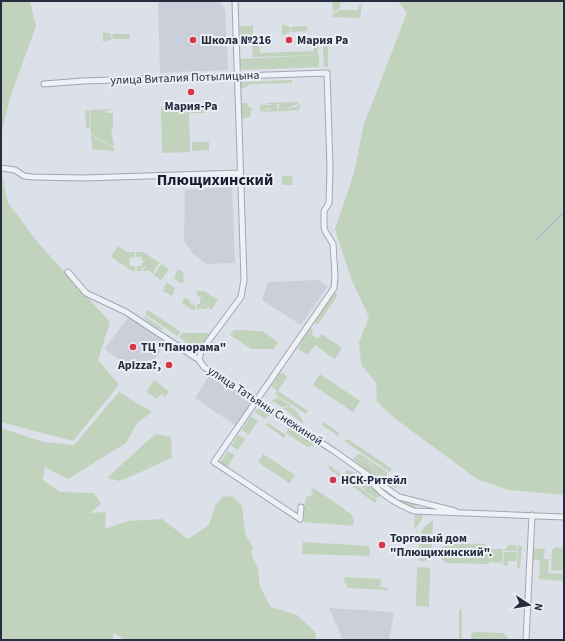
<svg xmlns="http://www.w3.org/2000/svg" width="565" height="641" font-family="'Source Sans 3',sans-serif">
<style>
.built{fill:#cacfda}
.green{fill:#c1d2bd}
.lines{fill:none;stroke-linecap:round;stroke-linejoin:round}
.stream{stroke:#94adcb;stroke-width:1}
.minor-casing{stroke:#a1a7b2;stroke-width:7}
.minor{stroke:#eff1f6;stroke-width:5}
.poi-dot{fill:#d93547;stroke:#eceff5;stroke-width:1.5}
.labels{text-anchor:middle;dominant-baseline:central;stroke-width:4;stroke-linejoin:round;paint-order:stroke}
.poi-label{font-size:12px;font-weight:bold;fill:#252d3f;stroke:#eceff5;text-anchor:start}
.street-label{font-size:12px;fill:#252d3f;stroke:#eceff5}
.district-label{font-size:16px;font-weight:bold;fill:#171f30;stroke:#eceff5}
</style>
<rect width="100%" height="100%" fill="#dce0e8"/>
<path class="built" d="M158 1H219L225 9 228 70 160 73Z
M232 187 235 263 207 264 193 254 184 241 185 190Z
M318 280 328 286 301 325 262 300 268 282Z
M130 315 162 337 163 340 166 342 153 362 149 359 134 370 106 350 105 348Z
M211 373 251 399 252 403 236 426 195 398Z
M329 608 394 612 389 640H343Z"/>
<path class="green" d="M1 1H30L36 26 11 95 3 126 1 144Z
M332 1H340V8L333 12Z
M398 1H564V495L508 490 477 479 393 417 377 402 376 383 361 364 359 342 369 317 352 281 335 229 354 173 364 124 407 13Z
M362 3 360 18 333 17V14L340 10H358L359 6Z
M282 24 290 27V32L282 35Z
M253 26V41H240L239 26Z
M307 26V31L291 32V27Z
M103 32 111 34 112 39 103 42Z
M112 34H130V39H113Z
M317 41 318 55 253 57 252 44H259L260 53 314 51V42Z
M323 46H328V67H324Z
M319 55V67L243 70 241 68 240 59Z
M292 80V83L249 84V86L239 89V82Z
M297 102 299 103 289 108 288 104V108L279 110V105L281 104H277V110L269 109V106L268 109 260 111V104L262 105H276L263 103Z
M241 103H248V107L252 108 250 117 240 119Z
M300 104 299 110 262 112C269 107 284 111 296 107L297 109V106Z
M189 106 190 152 162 153 161 107Z
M191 106H205V113H191Z
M113 109 106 111V113H113V128L111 129 114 147 91 134 90 110Z
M85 110H89L90 128H86Z
M91 135 114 148V151L92 149Z
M192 142H209V150L192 151Z
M1 170 8 203 39 244 110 322 98 360 119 385 73 441 1 422Z
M282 176H292L293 185H282Z
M118 246 126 251 125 254 126 252H135V257L130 258 128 260H130V266H135V271H132L122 264 123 261 121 264 116 261 118 258 116 260 111 257Z
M136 252H143L160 263 156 267 153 274 150 272 151 268 149 271H143L146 264 141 271H137V266H142V263L145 261H142L141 257H137Z
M161 264 169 269 161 280 154 275Z
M178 269 183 272 184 282 180 283 174 278Z
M166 283H168L175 288 172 296 163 291Z
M197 291H204L218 300 212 309H209L210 305 207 309H201L205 301 200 309 197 310V304H200V299L203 298 197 296Z
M334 292 338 295 318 324 314 323Z
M184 298 190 300V303L195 305 196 310H192L182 303Z
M148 310 181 332 177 336 145 314Z
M143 315 162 328 161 330 147 321Z
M311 328 313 330 311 334 318 339 322 334 342 348 335 359 315 345 308 355 298 349 303 338Z
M234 330 262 331 278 342 274 349H251L230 335Z
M182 333H207L209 334 198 351 179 337Z
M280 373H283L287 377 278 391 308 411 306 414 275 394 277 391 271 386Z
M320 374 360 401 353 412 313 385Z
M154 380 169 391 165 397 161 394 157 399 146 392Z
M119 392 152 412 137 423 126 443 68 479 45 467 43 480 60 492 94 493 101 504 90 513 106 512 105 529 128 521 162 519 188 539 209 525 215 506 222 497 232 496 242 506 245 534 253 547 251 553 258 569 260 587 271 607 297 615 316 633 315 640H125L114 633 112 640H1V428L43 442 74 445Z
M278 397 291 406 282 407 272 401Z
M261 407 273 414 271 416H267L266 419 254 412Z
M289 407 295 409 303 421 302 423 283 408Z
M251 416 258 421 249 435 242 430Z
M324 422 339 433V437L322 425Z
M268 423 286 435 284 438 266 425Z
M290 426 315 443 313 446 307 447 286 433Z
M155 434 171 437 172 458 120 481 107 478Z
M238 435 245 439 238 450 231 446Z
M348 439 392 469 390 472 344 441Z
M228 451 235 455 226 469 219 464Z
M263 454 295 475 292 479 290 478 292 480 289 483 258 462 260 458 262 459 261 457Z
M360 454 387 472V483L370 463 355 456Z
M355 457C376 464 373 469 387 484L385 486 353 459Z
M329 465 377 500 375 503 329 469Z
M347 470 354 473 363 488 344 475Z
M355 472 381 496 376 498 364 490Z
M373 481 397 499 418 503 414 508C394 501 388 495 373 481Z
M399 481 404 485 395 488 388 484 389 482 395 484Z
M314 488 351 514 354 519 353 526 304 522V508L307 496 310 497 313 492 311 490Z
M415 513 423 515 422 519 414 530Z
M433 520 431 560 421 561 419 560C419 544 417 529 433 520Z
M303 542 369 546 370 556 302 554Z
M449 543 484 544 493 549H503L502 563 492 562V561L488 564 448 563C441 560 439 557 440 549Z
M508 545H517V551H504Z
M518 545 522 546 520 568H517Z
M556 547 564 548V571L551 570 552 550Z
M533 548 545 549 543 559H549L548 573 564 574V581L539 579 540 561 535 560 531 563 532 559H539L532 558Z
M504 552H517L516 561H508L507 567 503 563V562L507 561H503Z
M417 567 430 568 429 607 416 606Z
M345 577 381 579 380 587 388 588V590L348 588 343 579Z
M462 608V640H459V610Z
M474 632 503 633 508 637 507 640H471V635Z"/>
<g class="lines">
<path class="stream" d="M537 239 564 212"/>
<defs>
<path id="minor" d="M235 1 244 280 241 297 201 351 199 360 204 367 334 451 399 497 455 511
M44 84 83 81 327 73 330 168 329 203 324 211V227L325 231 333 244 335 276 334 288 214 462 300 519
M1 168 15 170 24 176 33 177 84 178 240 173
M68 272 86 293 126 312 199 360
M365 474C379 493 392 502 414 511L564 517
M300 519 301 507
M526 640 532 515"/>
</defs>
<use href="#minor" class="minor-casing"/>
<use href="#minor" class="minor"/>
</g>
<g class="poi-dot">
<circle cx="193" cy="40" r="4"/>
<circle cx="289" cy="40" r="4"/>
<circle cx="191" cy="92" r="4"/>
<circle cx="133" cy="347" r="4"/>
<circle cx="169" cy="365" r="4"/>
<circle cx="333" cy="480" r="4"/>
<circle cx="382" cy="545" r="4"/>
</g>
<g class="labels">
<g class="poi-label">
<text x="201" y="40">Школа №216</text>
<text x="297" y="40">Мария Ра</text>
<text x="191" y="106" text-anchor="middle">Мария-Ра</text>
<text x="141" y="347">ТЦ "Панорама"</text>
<text x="161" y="365" text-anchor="end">Apizza?,</text>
<text x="341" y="480">НСК-Ритейл</text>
<text x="390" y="538">Торговый дом<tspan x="390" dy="14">"Плющихинский".</tspan></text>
</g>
<g class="street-label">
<text transform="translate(185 78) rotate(-2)">улица Виталия Потылицына</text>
<text transform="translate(265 406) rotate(33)">улица Татьяны Снежиной</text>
</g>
<g class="district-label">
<text x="215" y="180">Плющихинский</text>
</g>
</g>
<rect width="565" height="641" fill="none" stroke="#252d3f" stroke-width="4"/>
<g transform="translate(529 605) rotate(102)" stroke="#eceff5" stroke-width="3" paint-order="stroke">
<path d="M0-3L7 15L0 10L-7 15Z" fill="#252d3f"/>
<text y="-6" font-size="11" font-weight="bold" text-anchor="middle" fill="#252d3f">N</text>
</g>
</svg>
